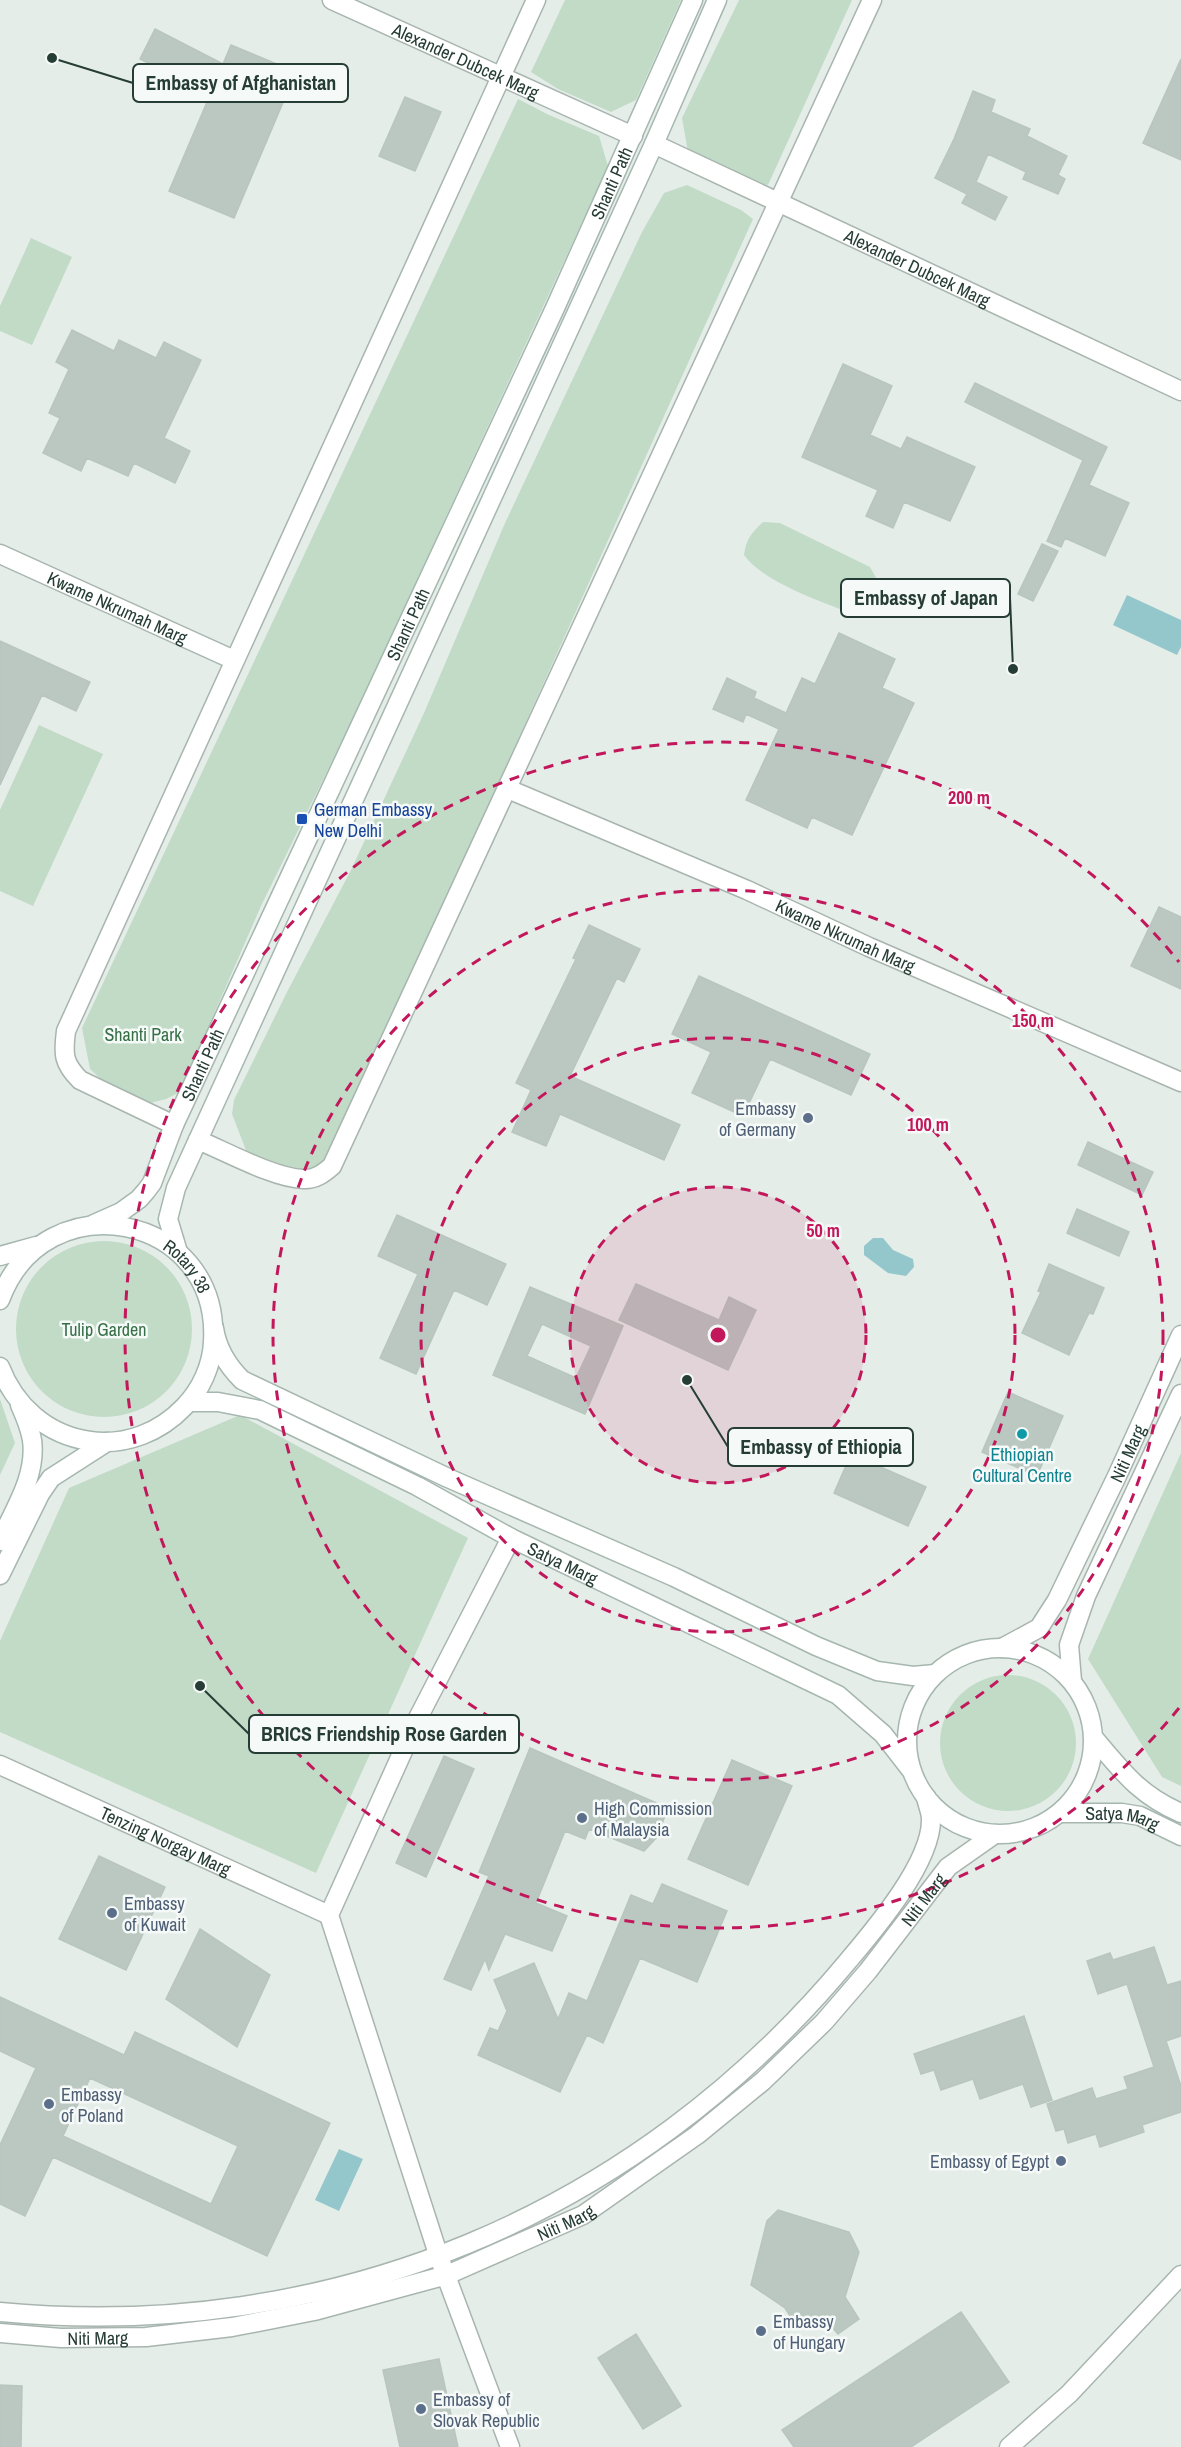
<svg xmlns="http://www.w3.org/2000/svg" width="1181" height="2447" font-family="'Archivo Narrow',sans-serif">
<style>
.green{fill:#c1dbc6}
.water{fill:#94c7cb}
.building{fill:#bbc7c1;stroke:#b8c6bf;stroke-width:1.5;fill-rule:evenodd}
.lines{fill:none;stroke-linecap:round;stroke-linejoin:round}
.minor-casing{stroke:#a8b5af;stroke-width:21}
.tertiary-casing{stroke:#a8b5af;stroke-width:21}
.secondary-casing{stroke:#a5b7af;stroke-width:21}
.minor{stroke:#fff;stroke-width:18}
.tertiary{stroke:#fff;stroke-width:18}
.secondary{stroke:#fff;stroke-width:18}
.ring{fill:none;stroke:#c2185b;stroke-width:3;stroke-dasharray:10 8}
.transit-dot{fill:#1a4fb4;stroke:#f5f9f7;stroke-width:2}
.service-dot{fill:#5c6f8a;stroke:#f5f9f7;stroke-width:2}
.culture-dot{fill:#0f9aa8;stroke:#f5f9f7;stroke-width:2}
.labels{text-anchor:middle;dominant-baseline:central;stroke-width:5;stroke-linejoin:round;paint-order:stroke}
.street-label{font-size:18px;fill:#263d35;stroke:#f5f9f7}
.transit-label{font-size:18px;fill:#164399;stroke:#f5f9f7;text-anchor:start}
.park-label{font-size:18px;fill:#356f46;stroke:#f5f9f7}
.service-label{font-size:18px;fill:#4e5e75;stroke:#f5f9f7;text-anchor:start}
.culture-label{font-size:18px;fill:#0d838f;stroke:#f5f9f7}
.centre{fill:#c2185b;stroke:#f5f9f7;stroke-width:3}
.ring-label{font-size:18px;text-anchor:middle;font-weight:bold;fill:#c2185b;stroke:#f5f9f7;stroke-width:5;stroke-linejoin:round;paint-order:stroke}
.leader{fill:none;stroke:#263d35;stroke-width:2}
.callout-dot{fill:#263d35;stroke:#f5f9f7;stroke-width:2}
.callout{fill:#f5f9f7;stroke:#263d35;stroke-width:2}
.callout-label{font-size:20px;text-anchor:middle;font-weight:bold;fill:#263d35}
</style>
<rect width="100%" height="100%" fill="#e5ede9"/>
<path class="green" d="M565 0H681L636 100 611 112 558 89 531 72Z
M739 0H852L768 185 753 182 688 152 682 118Z
M518 99 549 115 599 136 608 166 349 727 261 906 180 1092 166 1099 150 1103 120 1097 90 1069 82 1028Z
M687 185 741 210 753 219 327 1163C291 1175 278 1171 247 1153L232 1114 234 1100 287 992 351 870 424 713 505 523 642 232 664 193Z
M31 238 72 257 32 345 0 331V306Z
M763 522 780 523 870 567 879 583V597L865 613 853 614C822 602 763 582 744 555 746 540 751 533 763 522Z
M39 725 103 754 33 906 0 891V810Z
M16 1329a88 88 0 1 1 176 0a88 88 0 1 1-176 0Z
M0 1399 15 1443 0 1475Z
M240 1415 468 1538 316 1873 0 1732V1641L69 1488Z
M1181 1453V1786L1162 1777 1088 1659Z
M940 1743a68 68 0 1 1 136 0a68 68 0 1 1-136 0Z"/>
<path class="water" d="M1127 595 1181 620V647L1177 655 1113 625Z
M873 1238H883L893 1250 913 1259 914 1267 906 1276 888 1273 864 1255V1246Z
M339 2149 363 2159 339 2211 315 2200Z"/>
<path class="building" d="M155 29 223 64 231 45 296 72 234 218 169 191 210 95 140 59Z
M1181 59V160L1143 143Z
M973 91 995 100 991 112 1030 129 1027 136 1067 156 1058 175 1065 179 1058 194 1023 179 1026 172 988 154 976 182 1007 197 995 220 962 203 967 194 935 178 954 139Z
M405 97 441 112 415 171 379 156Z
M72 330 114 351 119 340 156 358 164 342 201 360 164 438 190 451 175 483 134 463 128 476 87 458 81 471 43 453 60 418 49 413 69 369 56 362Z
M843 364 892 386 870 435 901 449 907 437 975 467 950 521 904 502 893 528 866 516 878 490 802 457Z
M975 383 1107 447 1089 485 1129 503 1105 556 1065 538 1061 547 1047 541 1083 460 965 402Z
M1042 544 1058 551 1033 601 1018 594Z
M839 633 895 659 882 688 914 703 852 835 812 817 807 828 746 800 779 729 746 714 743 722 713 709 727 678 756 692 754 698 786 713 802 678 815 684Z
M0 641 90 682 76 711 42 695 0 785Z
M1159 907 1181 917V989L1131 966Z
M589 925 640 949 624 982 617 978 570 1076 680 1125 664 1160 560 1114 546 1146 512 1132 531 1090 516 1083 576 959 573 958Z
M699 976 870 1054 851 1095 770 1059 743 1116 692 1093 711 1052 672 1034Z
M1088 1142 1153 1172 1142 1195 1078 1165Z
M1077 1209 1129 1232 1119 1256 1067 1233Z
M397 1215 506 1264 487 1305 454 1290 416 1374 380 1358 418 1274 378 1256Z
M1049 1264 1104 1288 1093 1314 1089 1313 1069 1355 1022 1333 1041 1292 1038 1291Z
M636 1284 719 1320 729 1297 756 1310 728 1370 619 1320Z
M530 1287 623 1326 585 1414 493 1375ZM542 1324 591 1346 576 1378 527 1356Z
M1008 1392 1063 1416 1037 1476 982 1452Z
M851 1454 926 1487 908 1526 834 1493Z
M530 1748 668 1808 657 1837 644 1851 589 1829 585 1839 565 1831 536 1903 567 1916 552 1951 505 1934 489 1970 485 1959 471 1990 444 1979 489 1876 479 1872Z
M444 1756 474 1769 426 1877 396 1863Z
M732 1760 792 1786 748 1885 688 1859Z
M99 1856 165 1887 126 1970 59 1939Z
M662 1884 727 1911 697 1982 640 1958 603 2043 587 2035 560 2092 478 2055 490 2028 498 2031 507 2011 494 1980 534 1963 558 2019 569 1993 587 2001 631 1895 653 1904Z
M200 1929 270 1975 237 2047 166 1999Z
M1154 1947 1167 1985 1181 1981V2036L1166 2041 1181 2086V2112L1142 2125 1144 2132 1100 2147 1096 2134 1068 2143 1064 2129 1056 2131 1047 2104 1092 2088 1096 2099 1128 2089 1124 2077 1154 2067 1127 1984 1098 1994 1087 1961 1110 1953 1113 1960Z
M0 1997 124 2055 135 2032 330 2123 267 2256 53 2157 25 2216 0 2204V2145L36 2068 0 2051ZM90 2078 238 2146 211 2204 63 2136Z
M1024 2016 1052 2100 1031 2107 1023 2084 980 2099 973 2079 941 2090 934 2070 921 2074 914 2054Z
M778 2210 849 2232 859 2252 845 2297 859 2319 838 2334 825 2319H792L785 2308 751 2285 767 2221Z
M961 2312 1009 2382 911 2447H794L782 2430Z
M636 2334 681 2406 643 2429 598 2358Z
M439 2359 458 2447H400L383 2370Z
M0 2385 22 2386 21 2447H0Z"/>
<g class="lines">
<defs>
<g id="minor">
<path id="s1" d="M332 0 633 136"/>
<path id="s2" d="M654 144 1181 391"/>
<path id="s3" d="M0 554 234 660"/>
<path id="s4" d="M508 789 747 890 869 947 1181 1082"/>
<path d="M174 1125 80 1080C63 1063 63 1054 66 1031L536 0"/>
<path d="M198 1140C227 1152 274 1178 303 1179 315 1180 324 1173 332 1166L872 0"/>
<path id="s5" d="M0 1765 329 1915"/>
<path d="M510 2447 439 2257 329 1915 417 1720 511 1538"/>
<path d="M1009 2447 1069 2394 1181 2275"/>
</g>
<g id="tertiary">
<path id="s6" d="M1002 1648 1039 1628 1057 1600 1117 1476 1181 1335"/>
<path d="M1072 1681 1069 1645 1086 1596 1181 1394"/>
<path d="M0 2312C330 2343 636 2216 848 1961 875 1929 932 1862 931 1819 931 1812 927 1804 926 1797"/>
<path id="s7" d="M0 2333 61 2338 146 2337 232 2327 314 2311 447 2275 583 2215 697 2135 763 2081 824 2022 868 1971 948 1867 995 1834"/>
</g>
<g id="secondary">
<path id="s8" d="M94 1224 121 1212 139 1199 146 1191 152 1183 174 1125 555 308 693 0"/>
<path d="M178 1252 168 1219 176 1188 654 144 717 0"/>
<path d="M0 1256 36 1246"/>
<path id="s9" d="M0 1300C44 1179 221 1213 213 1342 212 1365 201 1390 184 1407 160 1432 126 1446 90 1441 47 1435 15 1406 0 1367"/>
<path d="M214 1328C217 1349 227 1365 242 1380L448 1478 674 1577 816 1646 877 1671 913 1676 935 1674"/>
<path id="s10" d="M189 1402H218L260 1410 417 1486 511 1538 838 1695 883 1734 911 1770"/>
<path d="M0 1541C14 1510 37 1476 32 1440 30 1428 25 1416 20 1405"/>
<path d="M0 1575 40 1494 51 1478 107 1442"/>
<circle cx="1000" cy="1741" r="93"/>
<path d="M1094 1738C1122 1771 1139 1795 1181 1813"/>
<path id="s11" d="M1060 1813H1122L1140 1816 1181 1836"/>
</g>
</defs>
<use href="#minor" class="minor-casing"/>
<use href="#tertiary" class="tertiary-casing"/>
<use href="#secondary" class="secondary-casing"/>
<use href="#minor" class="minor"/>
<use href="#tertiary" class="tertiary"/>
<use href="#secondary" class="secondary"/>
</g>
<circle cx="718" cy="1335" r="148" fill="#c2185b" fill-opacity=".12"/>
<g class="ring">
<circle cx="718" cy="1335" r="148"/>
<circle cx="718" cy="1335" r="297"/>
<circle cx="718" cy="1335" r="445"/>
<path d="M1179 1708A593 593 0 1 1 1179 962"/>
</g>
<rect class="transit-dot" x="296" y="813" width="12" height="12" rx="3"/>
<g class="service-dot">
<circle cx="808" cy="1118" r="6"/>
<circle cx="582" cy="1818" r="6"/>
<circle cx="112" cy="1913" r="6"/>
<circle cx="49" cy="2104" r="6"/>
<circle cx="1061" cy="2161" r="6"/>
<circle cx="761" cy="2331" r="6"/>
<circle cx="421" cy="2409" r="6"/>
</g>
<circle class="culture-dot" cx="1022" cy="1434" r="6"/>
<g class="labels">
<g class="street-label">
<text stroke="none"><textPath href="#s1" startOffset="147">Alexander Dubcek Marg</textPath></text>
<text stroke="none"><textPath href="#s8" startOffset="1173">Shanti Path</textPath></text>
<text stroke="none"><textPath href="#s2" startOffset="291">Alexander Dubcek Marg</textPath></text>
<text stroke="none"><textPath href="#s3" startOffset="129">Kwame Nkrumah Marg</textPath></text>
<text stroke="none"><textPath href="#s8" startOffset="687">Shanti Path</textPath></text>
<text stroke="none"><textPath href="#s4" startOffset="368">Kwame Nkrumah Marg</textPath></text>
<text stroke="none"><textPath href="#s8" startOffset="201">Shanti Path</textPath></text>
<text stroke="none"><textPath href="#s9" startOffset="234">Rotary 38</textPath></text>
<text stroke="none"><textPath href="#s6" startOffset="238">Niti Marg</textPath></text>
<text stroke="none"><textPath href="#s10" startOffset="411">Satya Marg</textPath></text>
<text stroke="none"><textPath href="#s11" startOffset="63">Satya Marg</textPath></text>
<text stroke="none"><textPath href="#s5" startOffset="182">Tenzing Norgay Marg</textPath></text>
<text stroke="none"><textPath href="#s7" startOffset="1070">Niti Marg</textPath></text>
<text stroke="none"><textPath href="#s7" startOffset="584">Niti Marg</textPath></text>
<text stroke="none"><textPath href="#s7" startOffset="98">Niti Marg</textPath></text>
</g>
<g class="transit-label">
<text x="314" y="809">German Embassy<tspan x="314" dy="21">New Delhi</tspan></text>
</g>
<g class="park-label">
<text x="143" y="1034">Shanti Park</text>
<text x="104" y="1329">Tulip Garden</text>
</g>
<g class="service-label">
<text x="796" y="1108" text-anchor="end">Embassy<tspan x="796" dy="21">of Germany</tspan></text>
<text x="594" y="1808">High Commission<tspan x="594" dy="21">of Malaysia</tspan></text>
<text x="124" y="1903">Embassy<tspan x="124" dy="21">of Kuwait</tspan></text>
<text x="61" y="2094">Embassy<tspan x="61" dy="21">of Poland</tspan></text>
<text x="1049" y="2161" text-anchor="end">Embassy of Egypt</text>
<text x="773" y="2321">Embassy<tspan x="773" dy="21">of Hungary</tspan></text>
<text x="433" y="2399">Embassy of<tspan x="433" dy="21">Slovak Republic</tspan></text>
</g>
<g class="culture-label">
<text x="1022" y="1454">Ethiopian<tspan x="1022" dy="21">Cultural Centre</tspan></text>
</g>
</g>
<circle cx="718" cy="1335" r="9" class="centre"/>
<g class="ring-label">
<text x="969" y="804">200 m</text>
<text x="1033" y="1027">150 m</text>
<text x="928" y="1131">100 m</text>
<text x="823" y="1237">50 m</text>
</g>
<path class="leader" d="M52 58L133 83M1013 669L1010 598M687 1380L728 1447M200 1686L249 1734"/>
<g class="callout-dot">
<circle cx="52" cy="58" r="6"/>
<circle cx="1013" cy="669" r="6"/>
<circle cx="687" cy="1380" r="6"/>
<circle cx="200" cy="1686" r="6"/>
</g>
<g class="callout">
<rect x="133" y="64" width="215" height="38" rx="6"/>
<rect x="841" y="579" width="169" height="38" rx="6"/>
<rect x="728" y="1428" width="185" height="38" rx="6"/>
<rect x="249" y="1715" width="270" height="38" rx="6"/>
</g>
<g class="callout-label">
<text x="241" y="90">Embassy of Afghanistan</text>
<text x="926" y="605">Embassy of Japan</text>
<text x="821" y="1454">Embassy of Ethiopia</text>
<text x="384" y="1741">BRICS Friendship Rose Garden</text>
</g>
</svg>
